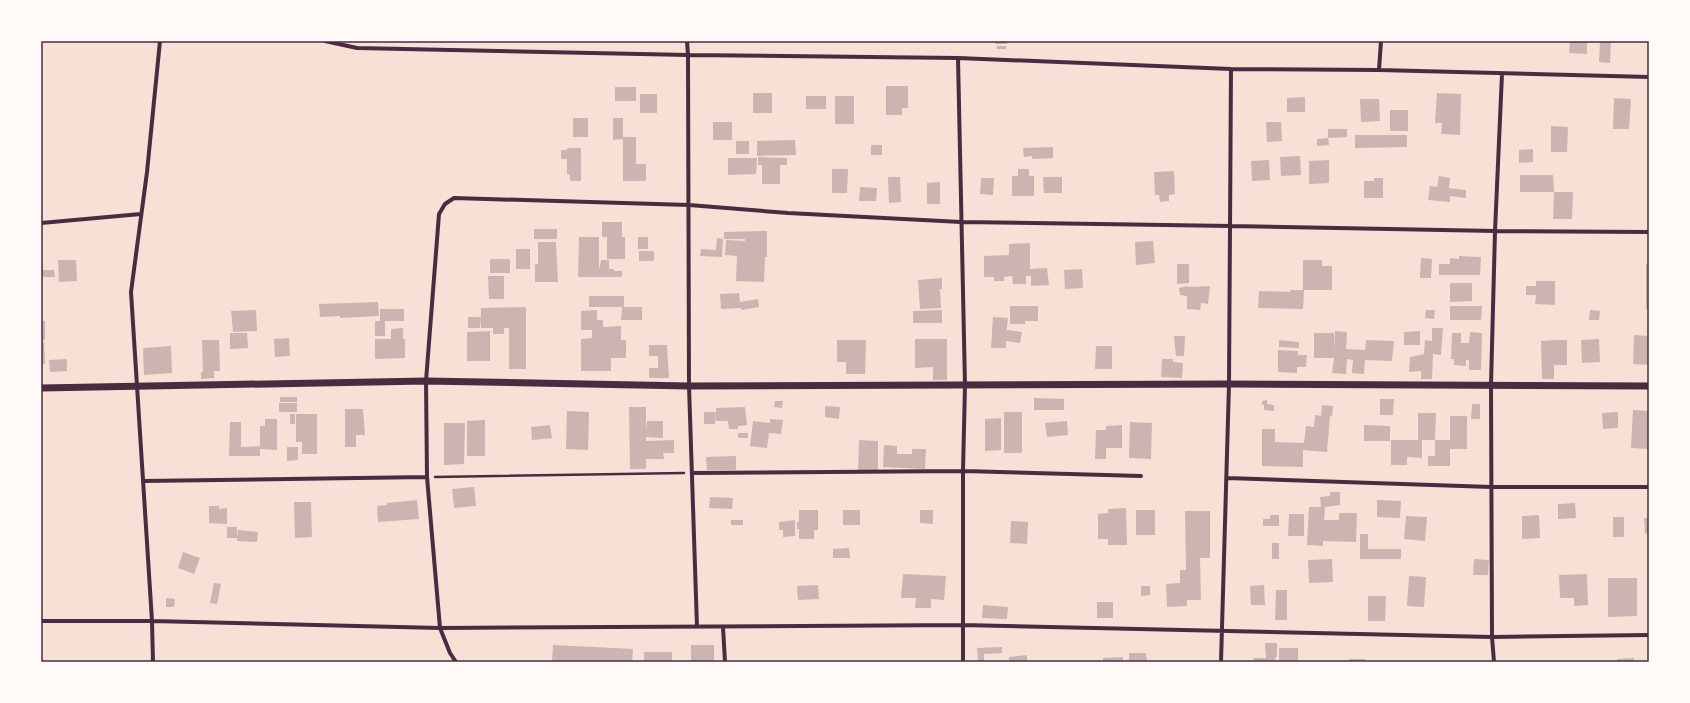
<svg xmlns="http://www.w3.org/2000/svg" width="1690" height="703" font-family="Figtree,sans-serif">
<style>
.building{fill:#ccb4b1}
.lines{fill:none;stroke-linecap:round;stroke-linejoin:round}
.path{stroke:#4a2c40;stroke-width:2.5}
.minor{stroke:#4a2c40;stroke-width:4}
.tertiary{stroke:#4a2c40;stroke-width:7}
.neatline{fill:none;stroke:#4a2c40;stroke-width:1.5}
</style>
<rect width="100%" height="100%" fill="#f7e1d7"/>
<path class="building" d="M995 41H1007V44H995Z
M1570 41H1587V54L1569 53Z
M1600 41H1611L1610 63 1599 62Z
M997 46H1006V49H997Z
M886 86H908V108H902V115H886Z
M615 87H636V101H615Z
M753 93H772V113H753Z
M1437 93 1461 94 1460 135 1441 134 1442 123H1435Z
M640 94H657V113H640Z
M806 96H826V109H806Z
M835 96H854V124H835Z
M1305 97V112H1287V98Z
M1614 98 1631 99 1629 129H1613Z
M1360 99H1379L1380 121 1361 122Z
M1390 110H1408V131H1390Z
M573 118H588V137H573Z
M613 118H623V137H636V164H646V181H623V139L613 140Z
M713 122H732V140H713Z
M1266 122H1281L1282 141 1267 142Z
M1551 126 1568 127 1567 152H1551Z
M1328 129H1347V137L1328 138Z
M1355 135H1407V147L1355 148Z
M1328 138 1329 145 1317 146V139Z
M795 140 796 155 757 156V141Z
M736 141H749V154H736Z
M871 145H882V155H871Z
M1053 147V158L1032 159V156L1024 157 1023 148Z
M567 148H581V181H570V175L567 174V159H561V150H567Z
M1533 149V162L1519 163V150Z
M1300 156 1301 175 1281 176 1280 157Z
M758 157 787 158V165H780V184H762V165H758Z
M728 158H757L756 174 728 175Z
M1269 160 1270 180 1252 181 1251 161Z
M1329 160V183L1309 184V161Z
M832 169H848L847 193H832Z
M1018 169H1029V176H1034V196H1012V176H1018Z
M1174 171 1175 194 1169 195V201L1160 202 1159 195H1155L1154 172Z
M1520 175H1553L1554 192H1520Z
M1439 176 1450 178 1449 188 1466 190V198L1450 196V202L1428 200 1430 186 1437 187Z
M888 177H900L901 202 889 203Z
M1043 177H1062V193H1044Z
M981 178H994L993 195 980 194Z
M1374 178H1383V198H1364V181H1374Z
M940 182V204H927V183Z
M860 187 877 188 876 201H859Z
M1554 192H1573L1572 219H1553Z
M602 222H622V237H625V259H607V237H602Z
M534 229H557V239H534Z
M767 231V257H765L764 282 736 281 737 256 725 255 726 240 745 241V239H724V232Z
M579 237H599V268L600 267 601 260H609V269H614V271H622V277H578Z
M638 237H648V249H638Z
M717 238 723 239 722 257 700 256 701 249 716 250Z
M1153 241 1155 263 1136 265 1135 242Z
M538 242H556L558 282H535V264H538Z
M1030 243V269L1047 268 1049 285 1031 286V276H1026V284H1013L1012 276 1004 277V281H994V277H984V256L1009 255V244Z
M516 249H530V269H516Z
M639 251H654V261H639Z
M1459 256 1481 257 1480 275H1439V264H1450V258L1459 259Z
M1421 258 1432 259 1431 278H1420Z
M490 259H510V273H490Z
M58 260H76L77 281 59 282Z
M1303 260H1322V266H1332V290H1303Z
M1177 264H1189V283L1177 284Z
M1646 264H1649V309H1646Z
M1082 269 1083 288 1065 289 1064 270Z
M41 270H54L55 277H41Z
M488 276H504V299H489Z
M942 278V289H940L941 308 920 309 918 280Z
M1536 281H1555V305L1535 304 1536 295H1526V286H1536Z
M1450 283H1472V301L1450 302Z
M1187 286 1188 287 1210 286 1208 304 1201 303 1200 310 1187 309V296L1180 295 1179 288Z
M1290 290H1304L1303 309 1258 308 1259 291 1290 292Z
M739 293 740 302 758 299 759 307 741 310V308L721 309 720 294Z
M589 296H624V307H642V320H621L622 307H589Z
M378 302 379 316 340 318V316L320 317 319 304Z
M1010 306H1038V321H1025V324H1010Z
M1450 306H1482L1481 320H1450Z
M526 307V369H509V328H504V334H493V328H481V308Z
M380 309H404V321H385V336H375V321H380Z
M256 310 257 331 233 332 231 311Z
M597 310V320H603V327L621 326V340H626V358H611V371H581V339L592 338V330H581V311Z
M942 310V323H913V311Z
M1426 310H1435L1434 319 1425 318Z
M1590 310 1600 311 1599 320H1589Z
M468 317H481L480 328H468Z
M993 317 1008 318 1006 335 1007 330 1022 332 1020 343 1006 341V348H991Z
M41 321H45V340L41 341Z
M403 328V339H405V358L375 359V339H391V329Z
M1432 328H1443L1441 355 1433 354 1432 379H1421V371L1409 372 1410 357 1424 354 1425 340 1432 341Z
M490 331V361H467V332Z
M1335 331 1347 332 1346 349 1365 350 1366 340 1394 341 1392 361 1365 360 1364 374 1352 373 1353 360 1347 359 1346 374 1332 373 1334 358H1314V333H1334V351Z
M1420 331V345H1404V332Z
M1470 332 1482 333 1481 370H1469V360H1466V366L1454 365V359H1451L1452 333H1461V343H1469Z
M230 333H247L248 348 230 349Z
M1634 335 1649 336V365L1633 364Z
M1174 336H1185L1184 356H1176Z
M289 338 290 356 275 357 274 339Z
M915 339H947V380H933V367L915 368Z
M1599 339 1600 362 1582 363 1581 340Z
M202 340H219L220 371H214V378L201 379V372H203Z
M837 340H866L865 374H846V362H837Z
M1279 340 1299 342V348L1279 347Z
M1556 340H1567V365H1554V379H1542L1541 341Z
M44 342 45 364H41V343Z
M649 345H667L669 378H649V368H658V356H649Z
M171 346 172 373 144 375 143 348Z
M1096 346H1112V369H1095Z
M1278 350 1298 351V355H1307L1306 367H1297V373L1278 372Z
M67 359V371L50 372 49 360Z
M1162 359H1173V362L1183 363 1182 378 1161 377Z
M280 397H297V402H280Z
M1034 398 1064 399V410H1034Z
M1380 399H1394L1393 415H1380Z
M1267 400V404L1274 405V411L1264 410V405H1262V401Z
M775 401H783L782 408 774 407Z
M279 403H297V412H279Z
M1472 404H1480V419H1471Z
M1322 405 1333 406 1332 416H1330L1327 452 1303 450V467L1262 466V429H1275V442L1304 443 1306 426 1314 427 1315 415 1321 416Z
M825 406 840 407 839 419 825 417Z
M629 407H646V431L647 421H663V438L646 437V441L674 440V453H663L664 459H646V469H630Z
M745 407 747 425 738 426V429H729L728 421H736H716V408Z
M345 409H363L365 435H356V447H345Z
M1633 410 1649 411 1648 449 1631 448Z
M567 411 589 412 588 450 566 449Z
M704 412H716L715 424H704Z
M1004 412H1022V453H1004Z
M1618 412V428L1603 429 1602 413Z
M1418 413H1436L1435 440H1450V416H1467V449H1450V466H1428V456H1435V440H1422V458L1407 457V465H1391V440H1418Z
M290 414H295V424H290Z
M296 414H317V454H302V442H296Z
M1001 418V450L985 451V419Z
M265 419H277V450L260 449V426H265Z
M770 419 783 420 781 434 769 433 767 448 750 446 753 421 770 423Z
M485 420V456H467V421Z
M1067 421 1068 435 1047 437 1045 423Z
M230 422H241V447L260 446V456H229Z
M1130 422 1152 423 1151 459 1129 458Z
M444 423H465L464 464 444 465Z
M550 425 552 438 532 440 531 427Z
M1122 425V448H1106V459H1095L1096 430H1106V426Z
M1364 425 1390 426V441H1364Z
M738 433H748V438H738Z
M859 440 878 441V471H858Z
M884 445 897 446V454H912V449H926L925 469 883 467Z
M287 447H298V460L287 461Z
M736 456V470H707L706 457Z
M474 487 476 506 454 508 452 489Z
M1330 492H1340V505L1325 507 1324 520H1339V513H1357L1356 542 1323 541V546L1307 545 1309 507H1321L1320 497 1330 496Z
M710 497 733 498 732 509 709 508Z
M417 500 419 519 378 522 377 506 387 505V503Z
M1377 500 1401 501 1400 518 1377 517Z
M294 502H311L312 537 295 538Z
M1575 503 1576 518 1558 519V504Z
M209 506H219V509L227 508V524L209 523Z
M1126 508 1127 545H1108V539H1098V514L1108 513V509Z
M799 510H818V530H814V539H799V529H797V522H799Z
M843 510H860V525H843Z
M920 510H933V524L920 523Z
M1136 510H1155V535H1136Z
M1185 511H1210V558H1200L1201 600H1187V606L1167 607 1166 584 1180 583V570H1186Z
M1289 514H1304V536H1288Z
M1270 515H1279V526H1263V519H1270Z
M1539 515 1540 538 1522 539V516Z
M1406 516 1427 517 1425 541 1404 539Z
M1613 517H1624V537H1613Z
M1644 518H1649V533L1645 534Z
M731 520H743V525H731Z
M795 520V536L783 537V530H779V522Z
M1011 521 1028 522 1027 544 1010 543Z
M227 527H237V537L238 530 258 532 257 542 237 541V538H227Z
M1360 534H1368V549H1401V559H1360Z
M1272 543H1279V559H1272Z
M849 548 850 558H833V549Z
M183 552 200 558 194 574 178 568Z
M1332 559 1333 582 1309 583 1308 560Z
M1474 559 1489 560 1488 575H1473Z
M903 574 946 576 944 600 931 599V608H915L916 598H901Z
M1587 574 1588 605 1574 606V598H1560L1559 575Z
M1409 576 1426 577 1424 607 1407 606Z
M1608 578H1637V616L1608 617Z
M214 583 221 584 217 604 210 603Z
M818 585 819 599 798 600 797 586Z
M1264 585 1265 605H1251L1250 586Z
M1141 586H1150V595L1141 596Z
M1276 590H1287V620H1275Z
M1368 596H1386L1385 621H1368Z
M166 598 175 599 174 607H166Z
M1097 602H1113V618H1097Z
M983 605 1008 607 1007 619 982 618Z
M1265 643H1277V657H1275L1276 662H1254L1253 658H1266Z
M553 645 633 649 632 662H552Z
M691 645H714V662H691Z
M1002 647V653L984 654V662H978L977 648Z
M1279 648H1298V662H1279Z
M644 652H672V662H644Z
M1129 653H1146L1147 662H1129Z
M1027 655V662H1009V657Z
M1123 657V662H1103V658Z
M1634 658V662H1617V659Z
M1349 659H1365V662H1349Z"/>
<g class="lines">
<path class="path" d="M435 477 684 473"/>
<path class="minor" d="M325 41 357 48 688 55 687 41
M958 58 965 385 963 471V662
M1379 70 1381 41
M41 223 141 214
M692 473 963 471 1141 476
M1227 478 1491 487H1649
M143 481 427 477
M41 621H152L440 628 962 625 1492 637 1649 635
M697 627 689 386 688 55 958 58 1231 69 1379 70 1649 77
M723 627 725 662
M153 662 152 621 131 292 147 172 160 41
M456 662 450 653 440 628 427 477 426 381 439 214 445 204 454 198 689 205 788 213 961 222 1231 226 1495 231 1649 232
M1221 662 1229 384 1231 69
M1494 662 1492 637 1491 385 1495 231 1502 74"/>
<path class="tertiary" d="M41 388 426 381 689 386 1229 384 1649 386"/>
</g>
<rect width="1690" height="703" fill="none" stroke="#fffaf5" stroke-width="84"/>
<rect x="42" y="42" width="1606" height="619" class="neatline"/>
</svg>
